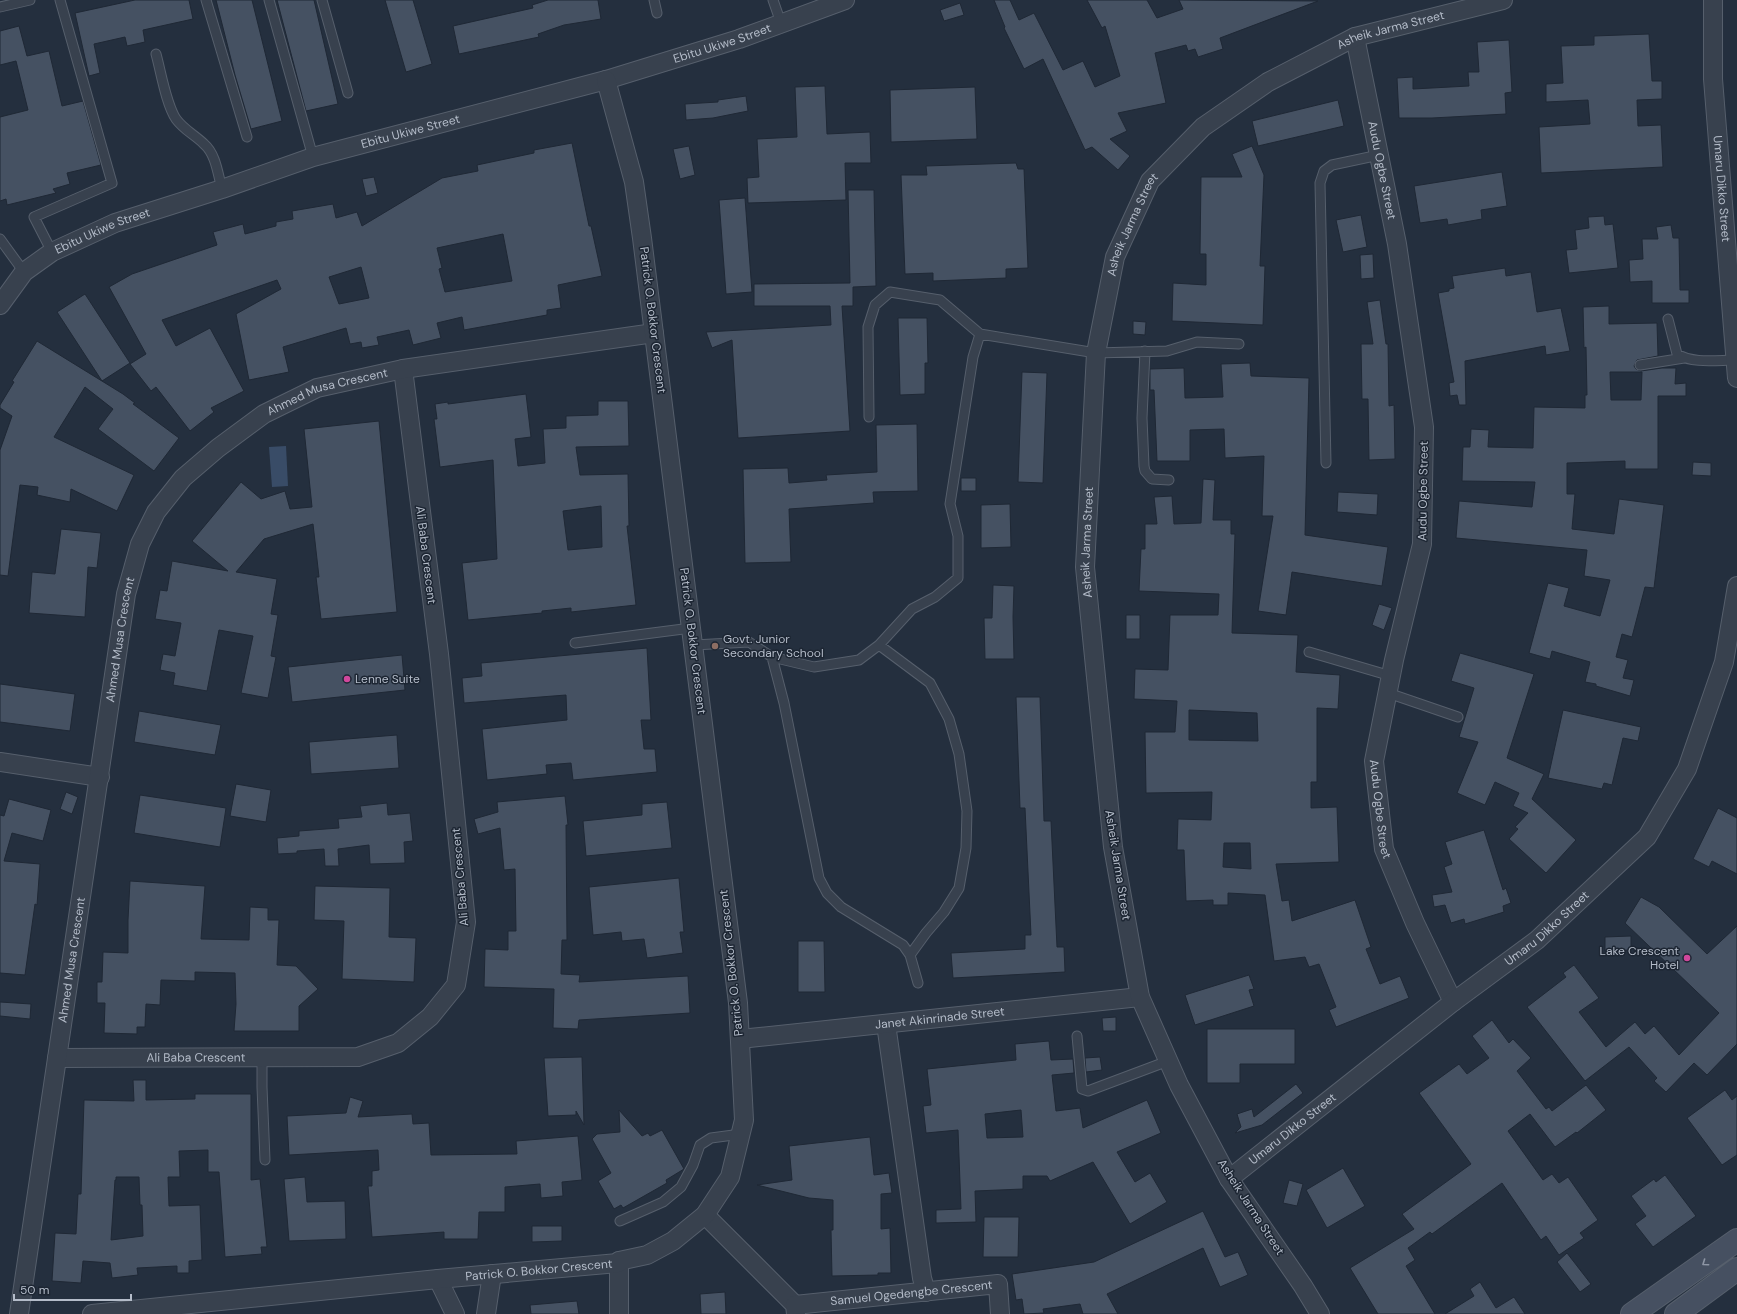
<svg xmlns="http://www.w3.org/2000/svg" width="1737" height="1314" font-family="'DM Sans',sans-serif">
<style>
.water{fill:#394c67}
.building{fill:#455162;stroke:#1f2835;fill-rule:evenodd}
.lines{fill:none;stroke-linecap:round;stroke-linejoin:round}
.lane-casing{stroke:#565f6c;stroke-width:11}
.street-casing{stroke:#565f6c;stroke-width:20}
.secondary-casing{stroke:#565f6c;stroke-width:24}
.lane{stroke:#38414e;stroke-width:9}
.street{stroke:#38414e;stroke-width:18}
.secondary{stroke:#465061;stroke-width:22}
.oneway{stroke:#8e96a5}
.education-dot{fill:#8d6e63;stroke:#1d2633;stroke-width:1.5}
.hotel-dot{fill:#d1479c;stroke:#1d2633;stroke-width:1.5}
.labels{text-anchor:middle;dominant-baseline:central;stroke-width:3;stroke-linejoin:round;paint-order:stroke}
.street-label{font-size:12px;fill:#b4bcc9;stroke:#1d2633}
.poi-label{font-size:12px;fill:#b4bcc9;stroke:#1d2633;text-anchor:start}
</style>
<rect width="100%" height="100%" fill="#242f3e"/>
<path class="water" d="M286 446 288 486 272 487 269 447Z"/>
<path class="building" d="M135 0H189L193 19 143 30 145 42 127 46 125 37 94 44 100 73 89 76 75 13Z
M216 0H252L282 121 251 129 235 75Z
M277 0H314L338 104 306 111Z
M385 0H413L432 64 406 72Z
M548 0H598L601 19 564 25 538 34 539 37 459 54 453 26 533 8 532 5Z
M994 0H1010L1019 20 1034 13 1063 70 1083 61 1095 87 1120 76 1105 26 1102 28 1087 0H1147L1157 18 1183 9 1179 0 1318 1 1220 38 1223 49 1198 57 1195 49 1188 51 1186 45 1155 53 1166 103 1118 113 1127 131 1110 139 1130 156 1118 170 1092 147 1085 150 1043 59 1024 69 1004 28 1005 27Z
M960 3 964 15 944 21 940 10Z
M19 26 27 56 49 51 62 106 83 101 101 165 67 173 70 184 53 189 56 193 7 205 6 199 0 201V117L28 110 16 61 0 65V31Z
M1649 34 1652 81H1662V99L1637 100 1638 126 1661 125 1663 167 1541 173 1539 127 1590 124 1588 100 1546 102V84L1563 83 1561 46 1594 45V36Z
M1509 40 1512 92 1505 93 1506 114 1432 118H1399L1397 78 1413 77V89L1469 86 1468 72H1479L1477 42Z
M825 86 827 134 870 132 871 163H845L846 200 748 203 747 178 759 177 757 139 797 137 795 87Z
M975 87 977 139 891 142 890 90Z
M746 96 748 111 713 118 686 120 685 104 718 102V100Z
M1338 100 1344 126 1258 146 1252 121Z
M572 143 589 226H591L602 276 558 285 561 308 547 310V315L464 330 462 317 437 323 441 338 413 345 409 330 377 337 379 345 362 348 361 342 350 344 346 328 283 347 289 372 249 380 236 314 281 289 277 280 162 320 176 346 210 328 244 391 211 408 214 412 190 431 156 387 151 391 130 364 146 354 109 287 132 274 217 245 213 232 243 224 245 234 276 226V222L293 219 292 211 333 204 336 218 357 212 362 226 442 178 478 171 477 165 534 153V150ZM503 234 512 281 445 292 439 269 442 268 437 248ZM361 267 369 298 339 304 329 277Z
M689 146 695 175 680 179 673 149Z
M1252 146 1264 175 1260 266H1265L1263 325 1172 321 1173 283 1206 285V254H1200L1201 177H1242L1232 154Z
M1016 163 1018 169H1024L1028 268 1006 269V278L933 281V273L905 274 901 175H927L926 166Z
M1502 172 1507 206 1481 210 1482 219 1448 225 1447 219 1420 223 1414 186Z
M374 177 378 193 366 196 362 179Z
M848 190H874L876 286 853 287V306H842L850 431 738 438 732 340 712 348 706 332 831 325 830 306H754V284L850 283Z
M745 198 752 292 726 294 719 200Z
M1361 215 1367 247 1343 252 1336 220Z
M1604 216 1605 225 1613 224 1618 268 1569 273 1566 250 1577 249 1575 230 1589 228 1588 217Z
M1671 225 1673 238H1679L1680 290H1689V303H1652V281L1630 282 1629 260 1643 259 1642 239H1658L1656 227Z
M1373 254 1374 278 1361 279 1360 255Z
M1505 268 1506 276 1531 272 1537 312 1561 308 1570 351 1546 355 1545 346 1465 361 1466 405H1459L1457 395 1450 396 1449 383 1454 382 1438 293 1449 291V289L1454 288 1452 276Z
M85 294 130 363 102 381 57 312Z
M1380 300 1386 344H1388L1389 406 1394 405 1395 459 1369 460 1368 399H1362L1361 344H1373L1367 302Z
M1609 306V324L1657 323 1658 356 1637 360 1634 366 1636 369 1641 371 1662 368H1676L1675 384 1686 383V396H1658V469H1625V461L1567 463V494H1575L1572 529 1614 534 1619 499 1664 505 1654 588 1645 587 1632 637 1622 634 1616 657 1628 660 1623 678 1634 680 1630 696 1596 686V684L1585 682 1590 662 1552 651 1550 659 1529 653 1548 583 1569 588 1564 606 1600 616 1610 580 1584 576 1587 550 1456 538 1459 501 1532 507 1535 482 1462 481 1463 447H1470L1471 429 1489 430 1488 447 1533 448 1534 407 1585 408V395H1587L1586 347 1584 348 1583 307ZM1610 372H1642L1641 400H1611Z
M898 318H927L928 363H925V394L900 395Z
M1133 321 1146 322 1145 335 1133 334Z
M37 341 123 394 135 403 133 404 179 438 154 471 98 429 113 409 85 387 54 437 134 475 117 511 71 489 70 502 37 495 38 487 20 485 8 576 0 575V450L12 416 0 408V405L14 382 12 381Z
M1250 363 1251 376 1309 378 1305 535 1388 547 1382 586 1292 572 1286 615 1258 611 1273 516H1262L1264 456 1225 458 1224 429 1190 430V461H1157L1154 390H1150V369L1184 368 1185 398 1223 397 1221 364Z
M1022 372 1047 373 1043 483 1018 482Z
M526 394 531 437 515 439 518 466 545 463 543 429 566 428V416L598 415V401H628L629 446 576 447 580 475 628 474 629 526H627L636 605 571 612V608L542 611V613L468 620 462 563 497 559 493 460 440 467 434 419H437L435 404 448 402V404ZM601 506 602 547 568 550 563 511Z
M379 421 397 612 321 619 316 577H319L313 524 264 539 236 572 277 579 271 614 278 615 271 656 276 657 268 698 241 693 253 636 219 630 207 691 173 685 175 673 160 670 163 654 175 656 181 623 155 619 160 590 167 591 172 561 228 571 192 541 241 482 261 499 285 491 290 509 312 507 304 429Z
M917 424 918 491 873 492 874 503 789 509 791 562 745 563 743 469 788 468 789 483 827 480 826 475 877 472 876 425Z
M1693 462 1711 463V476L1692 475Z
M961 478H976V491H961Z
M1203 479 1215 480 1213 520H1231V534H1235L1232 633 1298 635 1296 672 1340 675 1338 709 1317 708V782H1311V808L1337 807 1339 862 1276 864 1282 901 1289 900 1292 921 1355 900 1371 947 1366 949 1380 984 1400 976 1409 998 1336 1027 1329 1010 1336 1007 1319 964 1309 967 1305 957 1274 961 1265 895 1228 893V905H1213V900L1186 901 1184 850H1177L1178 819 1211 820 1212 792 1146 793 1145 732H1175L1177 701 1134 699 1135 669 1168 670 1170 615H1218L1219 594 1139 591 1141 549H1145V524H1157L1154 497 1172 496 1174 524 1201 523ZM1189 710 1257 713 1258 741 1189 740ZM1224 843H1250L1251 869 1223 867Z
M1338 492 1378 494 1377 515 1337 512Z
M1010 504 1011 547 981 548V505Z
M61 529 101 533 97 568 88 567 85 617 29 613 32 572 55 574Z
M993 585 1014 586 1013 617 1014 659H985L984 618H992Z
M1379 604 1392 608 1384 630 1372 625Z
M1126 615H1140V639H1126Z
M647 648 651 720H641L644 749H655L657 772 573 780 571 763 546 765 547 774 487 780 482 729 567 720 566 695 464 703 462 678 482 676 481 663Z
M1460 653 1534 674 1507 758 1544 774 1532 799 1576 840 1546 873 1509 839 1518 829 1515 827 1528 813 1513 806 1519 793 1495 782 1485 805 1457 793 1478 742 1459 737 1474 688 1451 681Z
M402 655 405 690 292 702 288 667Z
M0 684 75 694 70 731 0 722Z
M1016 697H1040L1044 821H1051L1057 947H1064L1065 972 953 978 951 953 1025 949V935H1031L1025 808H1020Z
M1563 710 1641 727 1638 741 1623 738 1612 785 1604 783 1602 789 1548 778Z
M139 711 221 725 215 755 134 742Z
M397 735 399 768 311 774 309 742Z
M236 784 271 790 266 822 230 816Z
M66 792 78 797 72 814 60 809Z
M140 795 226 808 220 847 134 833Z
M565 796 568 825H566L567 940H562L561 974 580 975 579 982 688 976 690 1013 579 1020 578 1029 553 1028 554 989 484 987 485 949 508 950V931H516L515 869 504 870 500 828 478 834 474 819 498 812 497 802Z
M9 799 51 810 43 841 12 833 4 861 40 864 37 905 35 904 25 975 0 973V815L4 816Z
M667 802 672 848 586 856 583 821 642 815V804Z
M387 803 388 815 410 813 413 841 404 842 405 863 370 864 369 845 338 849 339 866H325L324 849 297 851V853L278 854 277 838 299 836V831L339 828 338 819 362 817 360 806Z
M1718 808 1737 818V874L1712 861 1709 867 1693 859Z
M1484 830 1503 890 1506 888 1511 903 1503 906 1504 912 1465 924 1464 919 1451 923 1445 905 1434 907 1432 895 1452 892 1444 867 1452 864 1445 842Z
M679 878 684 932H680L683 953 647 958 644 939 622 941 621 932 593 935 589 887Z
M130 881 205 886 201 939 249 940 250 907 268 908V920H279L277 965 296 966 318 989 299 1006V1031H234L236 1004 235 973 195 972V981L161 980 160 1005 146 1004 145 1027H137V1034L104 1033 105 1003H97V982H102L103 952 128 953V920Z
M315 886 390 888 389 937 416 938 414 982 342 979 344 921 314 920Z
M1641 897 1659 907 1707 954 1737 926V1044L1707 1075 1694 1063 1666 1092 1654 1081 1657 1078 1629 1047 1585 1081 1527 1007 1566 977 1563 973 1574 965 1599 998 1579 1012 1606 1047 1635 1022 1645 1034 1654 1026 1679 1055 1719 1013 1625 923Z
M1631 936V950L1605 951V937Z
M798 941H824L825 992H798Z
M1249 975 1254 989 1249 990 1254 1006 1195 1025 1185 995Z
M0 1002 31 1004 30 1019 0 1016Z
M1116 1017V1031H1103L1102 1018Z
M1492 1020 1509 1043 1513 1039 1531 1058 1517 1071 1546 1109 1549 1107 1552 1111 1586 1085 1606 1110 1577 1133 1576 1132 1555 1147 1530 1114 1508 1131 1543 1180 1552 1174 1559 1183 1568 1177 1598 1220 1580 1233 1584 1238 1559 1255 1546 1236 1541 1240 1502 1183 1432 1234 1430 1232 1408 1248 1415 1260 1406 1266 1435 1314H1378L1350 1268 1414 1229 1402 1214 1471 1164 1419 1093 1459 1064 1467 1074 1489 1058 1472 1036Z
M1207 1029H1295V1064H1240V1083H1207Z
M1049 1041 1051 1060 1073 1059 1074 1073 1052 1075 1056 1111 1080 1108 1083 1128 1147 1100 1161 1133 1117 1152 1135 1182 1150 1173 1167 1202 1130 1224 1093 1162 1050 1181 1047 1176H1023V1189L975 1191 976 1222 936 1223V1210L961 1209 958 1130 926 1133 923 1106 931 1105 927 1069 1016 1060 1015 1044ZM1021 1110 1023 1137 987 1138 985 1114Z
M582 1057 584 1125 576 1111V1115L548 1116 544 1058Z
M1100 1057 1102 1070 1086 1072 1085 1058Z
M133 1080H146V1100L195 1099V1094H251V1180L260 1179 267 1247H261L262 1254 225 1257 219 1172H208V1150L179 1151 180 1177H168L169 1206 200 1205 202 1260 189 1261V1273H177V1266L137 1268 138 1275 112 1278 110 1263 83 1261 81 1283 52 1281 55 1233 76 1234 78 1194H81L84 1100 134 1101ZM116 1177H139L140 1205H142L143 1236 111 1240 115 1180H116Z
M1296 1084 1303 1093 1262 1125 1235 1133 1241 1127 1237 1114 1252 1109 1254 1117Z
M1725 1090 1732 1100 1737 1096V1155L1722 1165 1687 1118Z
M350 1097 363 1101 358 1117 412 1114 413 1124 429 1123 431 1155 517 1154 516 1141 578 1136 582 1180 562 1182 563 1196 541 1198 540 1184 505 1187V1212H479L478 1239H444V1232L372 1237 368 1186H372V1171L379 1170 378 1150 289 1155 287 1116 346 1113Z
M619 1110 642 1136 648 1133 650 1136 662 1130 684 1169 666 1180 667 1183 623 1208 621 1205 614 1209 598 1181 611 1173 592 1139 597 1134 620 1132Z
M870 1137 874 1175 889 1173 892 1193 881 1194V1229L890 1228 891 1273H878V1275L832 1276 831 1230H833V1200L809 1198 757 1185 792 1180 789 1146Z
M1343 1168 1365 1206 1327 1228 1306 1190Z
M1665 1175 1696 1216 1653 1247 1635 1224 1646 1216 1631 1196 1654 1179 1656 1182Z
M305 1177 307 1202 345 1201 346 1239 289 1241 284 1179Z
M1289 1180 1303 1184 1297 1206 1283 1203Z
M1203 1211 1225 1257 1238 1252 1248 1275 1220 1287 1203 1248 1107 1294 1118 1314H1083L1080 1304 1043 1309 1044 1313 1024 1314 1022 1299 1016 1300 1012 1274 1094 1262Z
M984 1217H1019L1018 1257H983Z
M532 1226H562V1241L532 1242Z
M1567 1253 1591 1284 1580 1292 1557 1262Z
M1480 1282 1496 1308 1514 1297 1525 1314H1445L1474 1296 1470 1289Z
M725 1292 726 1314H701L700 1294Z
M577 1301 579 1314H531L530 1305Z"/>
<g class="lines">
<defs>
<path id="lane" d="M206 0 247 137
M269 0 313 157
M322 0 348 93
M654 0 657 13
M773 0 781 23
M0 7 30 0
M156 54C161 72 166 104 176 119 184 130 195 135 204 144 216 154 218 175 222 189
M0 239 24 272
M52 252 34 217 112 183 60 0
M1668 319 1677 354C1693 364 1717 360 1736 360
M1145 351 1142 418 1144 466 1145 471 1152 479 1169 480
M1640 365 1684 358
M869 417 868 327 875 305 890 292 940 300 980 334
M1326 463 1320 183 1324 171 1332 165 1379 155
M575 643 691 628
M694 645 749 642 772 657 814 667 859 660 879 645 912 609 935 597 958 578V536L950 504 973 357 980 334 1096 353 1167 351 1197 342 1239 344
M879 645 930 683 949 719 959 754 967 811 966 848 959 888 944 912 926 933 910 955
M1309 652 1391 676
M772 657 784 703 819 878 827 893 841 907 903 945 910 955 918 983
M1388 693 1458 717
M1077 1036 1082 1089 1088 1091 1168 1061
M262 1057V1087L265 1160
M620 1221 663 1202 681 1187 693 1165 700 1145 711 1138 741 1134"/>
<g id="street">
<path id="s1" d="M1713 0V79L1737 378"/>
<path id="s2" d="M1355 37 1397 244 1424 427 1422 544 1394 660 1374 761 1384 849 1415 923 1453 1002"/>
<path id="s3" d="M0 305 24 272 52 252 115 223 222 189 313 157 606 80 739 39 845 0"/>
<path d="M0 762 100 777"/>
<path d="M886 1024 922 1278 926 1292"/>
<path id="s4" d="M740 1039 1140 997"/>
<path id="s5" d="M57 1058 358 1057 398 1043 430 1017 456 985 466 922 439 654 403 369"/>
<path id="s6" d="M1229 1179 1453 1002 1537 940 1647 837 1687 769 1724 662 1737 586"/>
<path d="M705 1215 795 1305 796 1314"/>
<path d="M619 1261V1314"/>
<path d="M438 1279 455 1314"/>
<path id="s7" d="M795 1305 998 1284 1000 1314"/>
<path id="s8" d="M19 1314 126 594 140 544 156 512 183 478 218 448 264 414 317 388 403 369 654 333"/>
<path id="s9" d="M92 1314 438 1279 618 1263 619 1261 647 1255 673 1241 705 1215 730 1177 744 1120 738 1003 642 238 634 182 606 80"/>
<path d="M486 1314 492 1274"/>
<path id="s10" d="M1320 1314 1303 1286 1229 1179 1179 1085 1140 997 1113 847 1085 567 1096 353 1115 257 1150 181 1203 127 1268 82 1355 37 1503 0"/>
</g>
<path id="secondary" d="M1632 1314 1737 1240
M1676 1314 1737 1269"/>
</defs>
<use href="#lane" class="lane-casing"/>
<use href="#street" class="street-casing"/>
<use href="#secondary" class="secondary-casing"/>
<use href="#lane" class="lane"/>
<use href="#street" class="street"/>
<use href="#secondary" class="secondary"/>
</g>
<defs><path id="oneway-chevron" d="M-2-3.5L2.5 0L-2 3.5" fill="none" stroke-width="1.6" stroke-linecap="round" stroke-linejoin="round"/></defs>
<use class="oneway" href="#oneway-chevron" transform="translate(1705 1263) rotate(145)"/>
<circle class="education-dot" cx="715" cy="646" r="4"/>
<g class="hotel-dot">
<circle cx="347" cy="679" r="4"/>
<circle cx="1687" cy="958" r="4"/>
</g>
<g class="labels">
<g class="street-label">
<text stroke="none"><textPath href="#s10" startOffset="1484">Asheik Jarma Street</textPath></text>
<text stroke="none"><textPath href="#s3" startOffset="778">Ebitu Ukiwe Street</textPath></text>
<text stroke="none"><textPath href="#s3" startOffset="454">Ebitu Ukiwe Street</textPath></text>
<text stroke="none"><textPath href="#s2" startOffset="136">Audu Ogbe Street</textPath></text>
<text stroke="none"><textPath href="#s1" startOffset="189">Umaru Dikko Street</textPath></text>
<text stroke="none"><textPath href="#s10" startOffset="1148">Asheik Jarma Street</textPath></text>
<text stroke="none"><textPath href="#s3" startOffset="130">Ebitu Ukiwe Street</textPath></text>
<text transform="translate(653 320) rotate(83)">Patrick O. Bokkor Crescent</text>
<text stroke="none"><textPath href="#s8" startOffset="1030">Ahmed Musa Crescent</textPath></text>
<text transform="translate(1423 491) rotate(-89)">Audu Ogbe Street</text>
<text stroke="none"><textPath href="#s10" startOffset="824">Asheik Jarma Street</textPath></text>
<text transform="translate(426 555) rotate(83)">Ali Baba Crescent</text>
<text stroke="none"><textPath href="#s8" startOffset="682">Ahmed Musa Crescent</textPath></text>
<text transform="translate(693 641) rotate(83)">Patrick O. Bokkor Crescent</text>
<text stroke="none"><textPath href="#s2" startOffset="784">Audu Ogbe Street</textPath></text>
<text transform="translate(1118 865) rotate(81)">Asheik Jarma Street</text>
<text transform="translate(460 877) rotate(-95)">Ali Baba Crescent</text>
<text stroke="none"><textPath href="#s6" startOffset="405">Umaru Dikko Street</textPath></text>
<text stroke="none"><textPath href="#s8" startOffset="358">Ahmed Musa Crescent</textPath></text>
<text transform="translate(731 963) rotate(-96)">Patrick O. Bokkor Crescent</text>
<text stroke="none"><textPath href="#s4" startOffset="201">Janet Akinrinade Street</textPath></text>
<text stroke="none"><textPath href="#s5" startOffset="139">Ali Baba Crescent</textPath></text>
<text stroke="none"><textPath href="#s6" startOffset="81">Umaru Dikko Street</textPath></text>
<text transform="translate(1251 1207) rotate(57)">Asheik Jarma Street</text>
<text stroke="none"><textPath href="#s9" startOffset="449">Patrick O. Bokkor Crescent</textPath></text>
<text stroke="none"><textPath href="#s7" startOffset="117">Samuel Ogedengbe Crescent</textPath></text>
</g>
<g class="poi-label">
<text x="723" y="639">Govt. Junior<tspan x="723" dy="14">Secondary School</tspan></text>
<text x="355" y="679">Lenne Suite</text>
<text x="1679" y="951" text-anchor="end">Lake Crescent<tspan x="1679" dy="14">Hotel</tspan></text>
</g>
</g>
<path d="M14 1294v6h117v-6" fill="none" stroke="#b4bcc9" stroke-width="2"/>
<text x="20" y="1294" font-size="12" fill="#b4bcc9" stroke="#1d2633" stroke-width="3" paint-order="stroke">50 m</text>
</svg>
